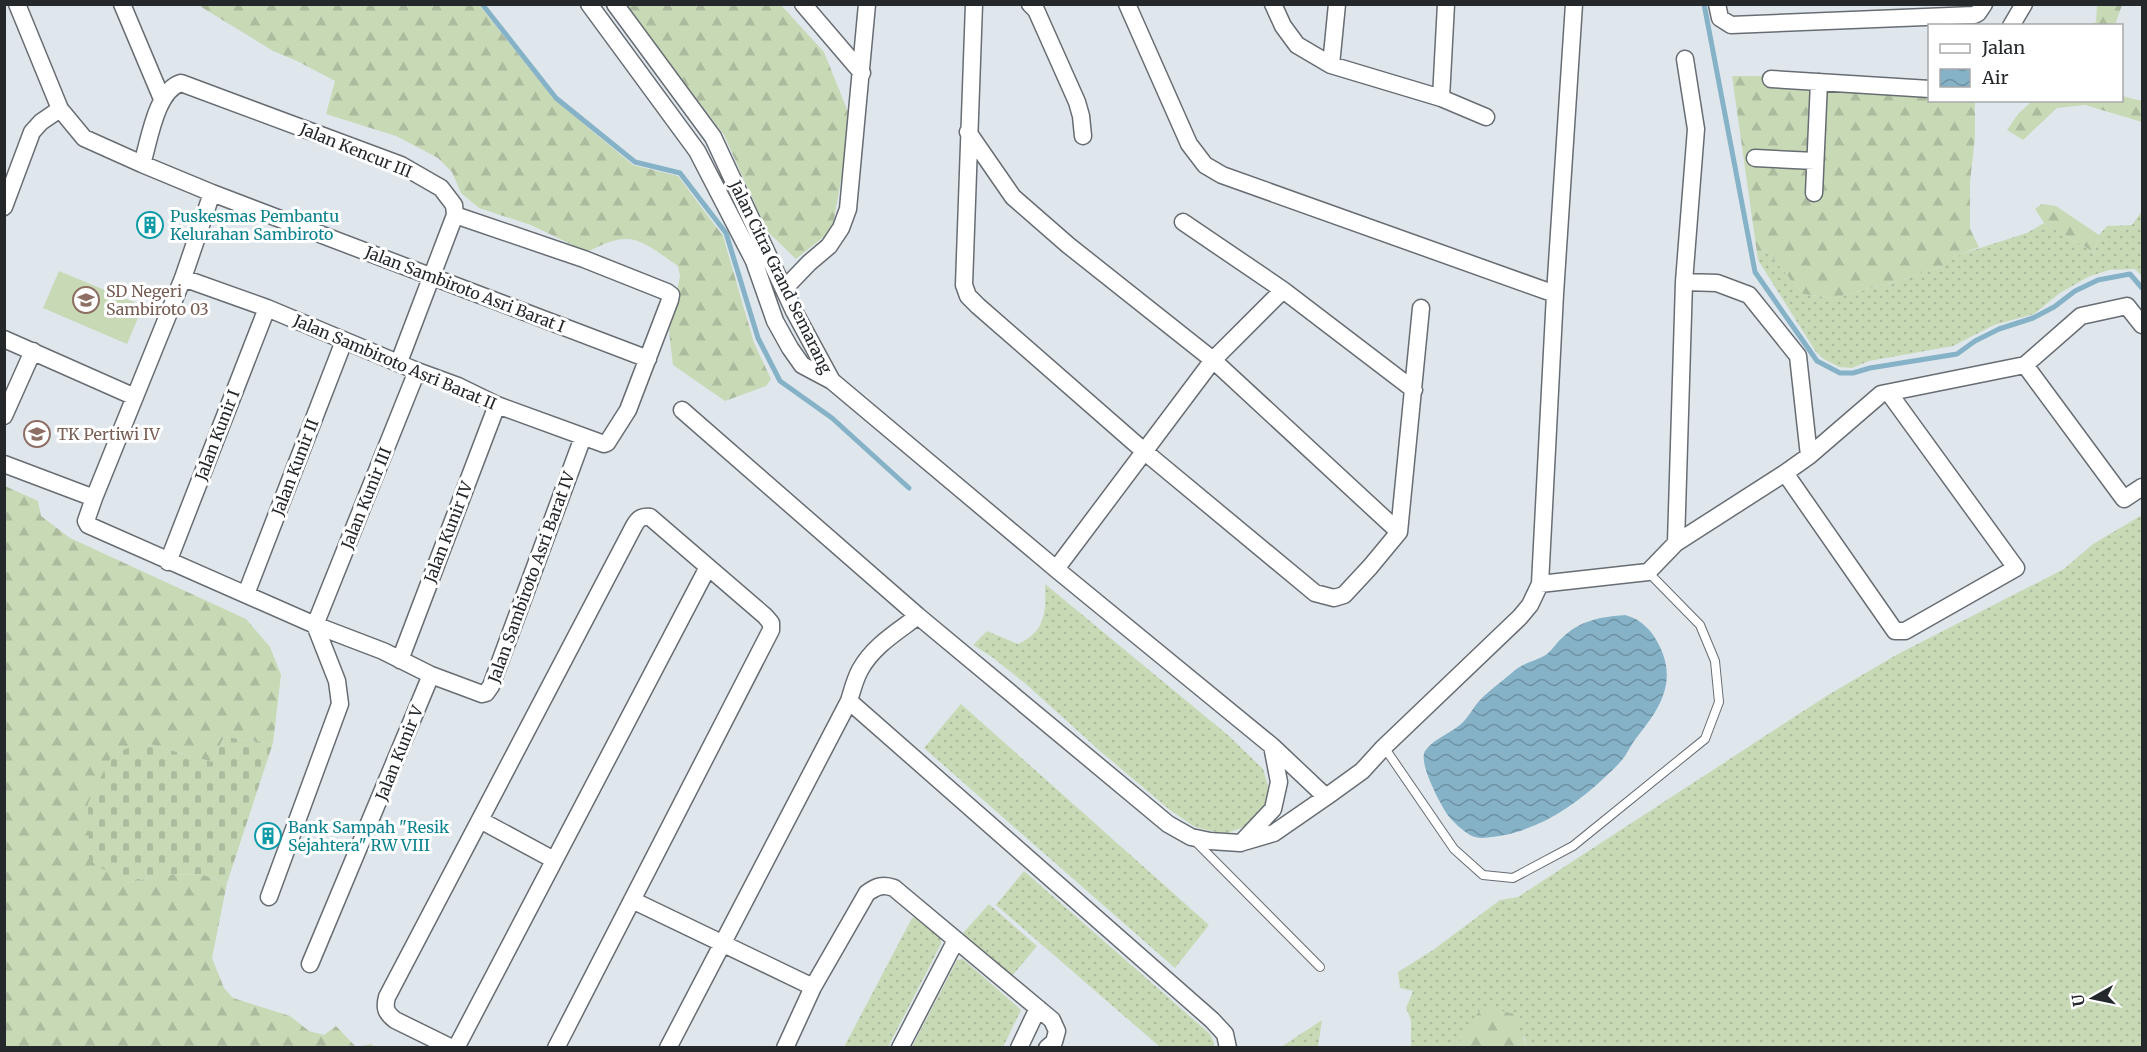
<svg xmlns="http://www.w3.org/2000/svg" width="2147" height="1052" font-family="Merriweather,serif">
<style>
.grass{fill:url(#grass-dots)}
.forest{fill:url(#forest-firs)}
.cemetery{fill:url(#cemetery-stones)}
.pitch{fill:#c8d9b6}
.water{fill:url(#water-waves)}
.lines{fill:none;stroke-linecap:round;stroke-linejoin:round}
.stream{stroke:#86b2c8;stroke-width:5}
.lane-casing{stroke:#676d73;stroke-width:10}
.street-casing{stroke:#676d73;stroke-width:19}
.lane{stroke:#fff;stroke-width:8}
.street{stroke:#fff;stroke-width:16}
.labels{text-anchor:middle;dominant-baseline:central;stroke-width:6;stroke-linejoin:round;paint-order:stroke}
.street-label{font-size:16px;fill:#25282b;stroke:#fff}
.culture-label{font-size:16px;fill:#0d838f;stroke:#fff;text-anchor:start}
.education-label{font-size:16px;fill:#785e54;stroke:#fff;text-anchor:start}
</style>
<defs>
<pattern id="grass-dots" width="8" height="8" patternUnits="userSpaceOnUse" patternTransform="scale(1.5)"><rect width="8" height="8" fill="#c8d9b6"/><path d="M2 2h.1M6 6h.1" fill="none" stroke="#acba9d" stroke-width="1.8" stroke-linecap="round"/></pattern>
<pattern id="forest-firs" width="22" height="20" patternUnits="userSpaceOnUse" patternTransform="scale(1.5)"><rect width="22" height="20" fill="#c8d9b6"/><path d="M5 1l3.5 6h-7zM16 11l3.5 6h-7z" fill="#acba9d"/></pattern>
<pattern id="cemetery-stones" width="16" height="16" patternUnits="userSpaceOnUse" patternTransform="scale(1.5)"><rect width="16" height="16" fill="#c8d9b6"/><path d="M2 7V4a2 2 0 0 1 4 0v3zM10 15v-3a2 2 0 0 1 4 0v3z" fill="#acba9d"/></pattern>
<pattern id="water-waves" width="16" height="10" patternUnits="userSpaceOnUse" patternTransform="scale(1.5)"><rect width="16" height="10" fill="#86b2c8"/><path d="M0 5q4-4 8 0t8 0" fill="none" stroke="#6d91a3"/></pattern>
</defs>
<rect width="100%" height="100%" fill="#dfe7ed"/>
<path class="grass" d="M2142 211V276L2135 269 2109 270 2088 277 2060 293 2034 314 1994 325 1953 346 1869 361 1852 368 1839 367 1824 359 1816 352 1758 260 1765 249 1803 294 1834 298 1891 283 1941 267 1961 254 2027 233 2044 223 2094 252 2099 235 2107 226 2132 225Z
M2142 515V1047H1527L1524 1037 1462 1036 1459 1047H1411V1020L1406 1008 1413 991 1400 988 1398 972 1433 950 1500 900 1518 897 1828 695 1898 654 2064 569 2093 544Z
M1045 584 1229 736 1263 769 1268 786 1267 800 1261 813 1247 826 1227 833 1211 831 1195 827 1170 810 1100 751 1027 685 992 657 973 645 987 631 1018 644C1046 631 1046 612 1045 584Z
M961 704 1209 925 1175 968 924 748Z
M1024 871 1210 1034 1214 1043V1047H1160L996 905Z
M989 904 1037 946 1012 976 963 933Z
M916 917 941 939V944L888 1047H844L912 918Z
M963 959 1021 1010 1003 1047H912L957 960Z
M1322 1020 1318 1047H1281Z"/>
<path class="forest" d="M198 5H479L554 99 633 165 678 176 723 236 754 343 771 379 766 386 725 401 673 365 669 331 680 276 678 266C664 257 645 240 628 239 614 238 599 246 587 252L531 225 479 208 461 193 452 172 438 158 396 136 326 114 335 81 297 61 273 51Z
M626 5H781L824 52 848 112 843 169 832 230 796 259 767 231 724 135Z
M2097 5H2122L2115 25H2086L2096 22Z
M1732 76H1816L1929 80 1930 100 1975 101V137L1970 182V229L1979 247 1961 254 1941 267 1891 283 1834 298 1803 294 1765 249 1758 260Z
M2122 96 2142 101V122L2085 105 2057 108 2023 140 2007 130 2018 114 2032 101 2122 100Z
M2042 204 2056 206 2099 235 2094 252 2044 223 2035 209Z
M5 486 38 501 41 516 70 538 246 619 270 647 281 675 273 743 224 737 212 762 142 742 126 883 163 875 201 874 227 883 212 958 224 988 233 998 290 1016 309 1031 324 1035 336 1026 356 1047 372 1044 373 1047 5 1048Z
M1483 1006 1514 1014 1527 1047H1459L1462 1036Z"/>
<path class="cemetery" d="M224 737 273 743 227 883 201 874 163 875 126 883 89 860 88 803 112 755 142 742 212 762Z"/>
<path class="pitch" d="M59 271 143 306 127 344 43 308Z"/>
<path class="water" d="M1625 615C1642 619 1653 632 1660 647 1678 685 1657 712 1634 741 1631 746 1628 751 1625 756 1619 765 1610 772 1603 779 1572 808 1535 832 1492 837 1484 838 1478 839 1470 835 1462 830 1453 822 1447 814 1440 803 1418 763 1425 751 1434 738 1450 734 1461 724 1469 717 1473 707 1481 699 1491 689 1504 680 1515 670 1525 662 1537 661 1547 654 1553 649 1557 642 1563 637 1581 620 1601 617 1625 615Z"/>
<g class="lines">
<path class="stream" d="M482 4 556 98 635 162 680 173 726 233 758 338 780 381 832 418 909 488
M1704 4 1755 272 1817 361 1840 373H1853L1870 368 1957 354 1975 341 1999 329 2033 318 2054 307 2075 291 2098 280 2130 274 2142 288"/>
<defs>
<path id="lane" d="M1384 747 1454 849 1483 875 1513 878 1573 846 1705 739 1719 702 1715 661 1700 625 1648 572
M1193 839 1320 967"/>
<path id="street" d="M17 4 60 109 84 138 142 164 212 193 648 359
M122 4 162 99
M589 4 697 151 754 261 775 321 790 348 802 365 832 381 1056 569 1272 746 1326 797 1362 771 1384 747 1520 617 1530 605 1540 584 1555 294 1574 4
M615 4 713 137 794 311 832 381
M803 4 862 73
M974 4 964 285 968 296 978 306 1145 452 1315 593 1334 598 1344 595 1370 567 1399 532 1421 308
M1030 4 1036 10 1077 102 1081 116 1083 136
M1127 4 1189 144 1205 165 1222 175 1555 294
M1273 4 1283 26 1297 45 1331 65 1441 98 1486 117
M1717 4 1720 18 1731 25 1974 15 1978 13 1984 4
M2011 26 2024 4
M1331 65 1337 4
M1771 79 1930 89
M1441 98 1446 4
M968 132 1013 197 1068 245 1213 360 1399 532
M1755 158 1815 161
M142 164C149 142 156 90 181 83L401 165 441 188 454 205 455 215 399 362
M212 193 183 278 94 498 86 521 88 525 315 625 383 651 431 675 482 694 486 693 491 686 583 437
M1814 193 1819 82
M4 207 32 132 41 122 60 109
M1183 222 1283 290 1414 390
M183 278 267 308 417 371 458 386 497 405 604 444 607 443 628 410 670 300 671 295 667 292 584 259 455 215
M784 289 809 263 829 246 841 228 848 209 867 4
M4 339 135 397
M2025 365 2124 499 2142 487
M682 410 918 616 1168 824 1191 837 1210 841 1240 843 1274 833 1326 797
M4 416 33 351
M1809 456 1881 394 2025 365 2081 316 2127 306 2142 325
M4 464 94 498
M1785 473 1895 631H1905L2016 568 1889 393
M1676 543 1785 473 1809 456 1798 356 1749 295 1717 283 1684 282
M168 562 267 308
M1056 569 1213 360 1283 290
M1540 584 1648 572 1676 543 1684 282 1696 129 1685 59
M246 594 344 341
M400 660 497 405
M849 701 1212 1020 1225 1034 1228 1048
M480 820 554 860
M1241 843 1273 809 1279 782 1272 746
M269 897 340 704 337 681 315 625 417 371
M632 900 813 987
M310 964 431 675
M452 1048 395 1020C386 1013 384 1008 387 997L634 526C638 519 641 516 650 517L765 616 771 623V630L556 1048
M456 1048 708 567
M668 1048 849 701C852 691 855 679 860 670 873 646 897 632 918 616
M785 1048 813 987 867 893C877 886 883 884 894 888L1052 1020 1057 1031 1054 1042 1047 1048
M900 1048 956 940
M1019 1048 1038 1008"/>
</defs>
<use href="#lane" class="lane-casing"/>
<use href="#street" class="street-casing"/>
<use href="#lane" class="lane"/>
<use href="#street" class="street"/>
</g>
<defs>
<symbol id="building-ring" viewBox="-11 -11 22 22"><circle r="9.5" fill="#fff" stroke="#0f9aa8" stroke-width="1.5"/><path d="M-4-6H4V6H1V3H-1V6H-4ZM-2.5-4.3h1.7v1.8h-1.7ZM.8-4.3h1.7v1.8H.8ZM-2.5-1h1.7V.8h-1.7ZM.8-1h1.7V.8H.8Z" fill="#0f9aa8"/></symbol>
<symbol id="school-ring" viewBox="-11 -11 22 22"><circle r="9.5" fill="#fff" stroke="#8d6e63" stroke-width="1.5"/><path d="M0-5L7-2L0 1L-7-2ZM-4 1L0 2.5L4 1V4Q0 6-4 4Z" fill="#8d6e63"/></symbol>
</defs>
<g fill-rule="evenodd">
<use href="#building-ring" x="135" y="210" width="30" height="30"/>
<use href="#school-ring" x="71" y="285" width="30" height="30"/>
<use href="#school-ring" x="22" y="419" width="30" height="30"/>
<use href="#building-ring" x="253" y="821" width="30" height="30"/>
</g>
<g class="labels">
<g class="street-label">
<text transform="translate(356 150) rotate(22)">Jalan Kencur III</text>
<text transform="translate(781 277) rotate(64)">Jalan Citra Grand Semarang</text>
<text transform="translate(465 289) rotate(21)">Jalan Sambiroto Asri Barat I</text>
<text transform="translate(395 362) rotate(23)">Jalan Sambiroto Asri Barat II</text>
<text transform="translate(217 435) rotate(-69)">Jalan Kunir I</text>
<text transform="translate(295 467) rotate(-69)">Jalan Kunir II</text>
<text transform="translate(366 498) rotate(-68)">Jalan Kunir III</text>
<text transform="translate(448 532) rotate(-69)">Jalan Kunir IV</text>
<text transform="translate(531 577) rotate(-70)">Jalan Sambiroto Asri Barat IV</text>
<text transform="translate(399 753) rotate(-68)">Jalan Kunir V</text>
</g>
<g class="culture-label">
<text x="170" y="216">Puskesmas Pembantu<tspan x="170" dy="18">Kelurahan Sambiroto</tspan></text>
<text x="288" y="827">Bank Sampah "Resik<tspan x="288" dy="18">Sejahtera" RW VIII</tspan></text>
</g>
<g class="education-label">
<text x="106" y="291">SD Negeri<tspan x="106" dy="18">Sambiroto 03</tspan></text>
<text x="57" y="434">TK Pertiwi IV</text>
</g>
</g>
<rect width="2147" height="1052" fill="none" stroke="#25282b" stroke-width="12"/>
<rect x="1928" y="24" width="195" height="78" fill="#ffffff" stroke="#a8a9aa" stroke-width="1.5"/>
<rect x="1940" y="44" width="30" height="9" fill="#ffffff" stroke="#a8a9aa" stroke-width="1.5"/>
<text x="1982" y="54" font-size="18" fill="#25282b">Jalan</text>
<rect x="1940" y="69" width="30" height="18" fill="url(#water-waves)" stroke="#a8a9aa" stroke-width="1.5"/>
<text x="1982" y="84" font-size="18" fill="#25282b">Air</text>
<g transform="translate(2093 998) rotate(261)" stroke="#ffffff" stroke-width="4.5" paint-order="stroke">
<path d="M0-4.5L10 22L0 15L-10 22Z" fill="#25282b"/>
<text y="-9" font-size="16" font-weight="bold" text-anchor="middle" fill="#25282b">U</text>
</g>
</svg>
